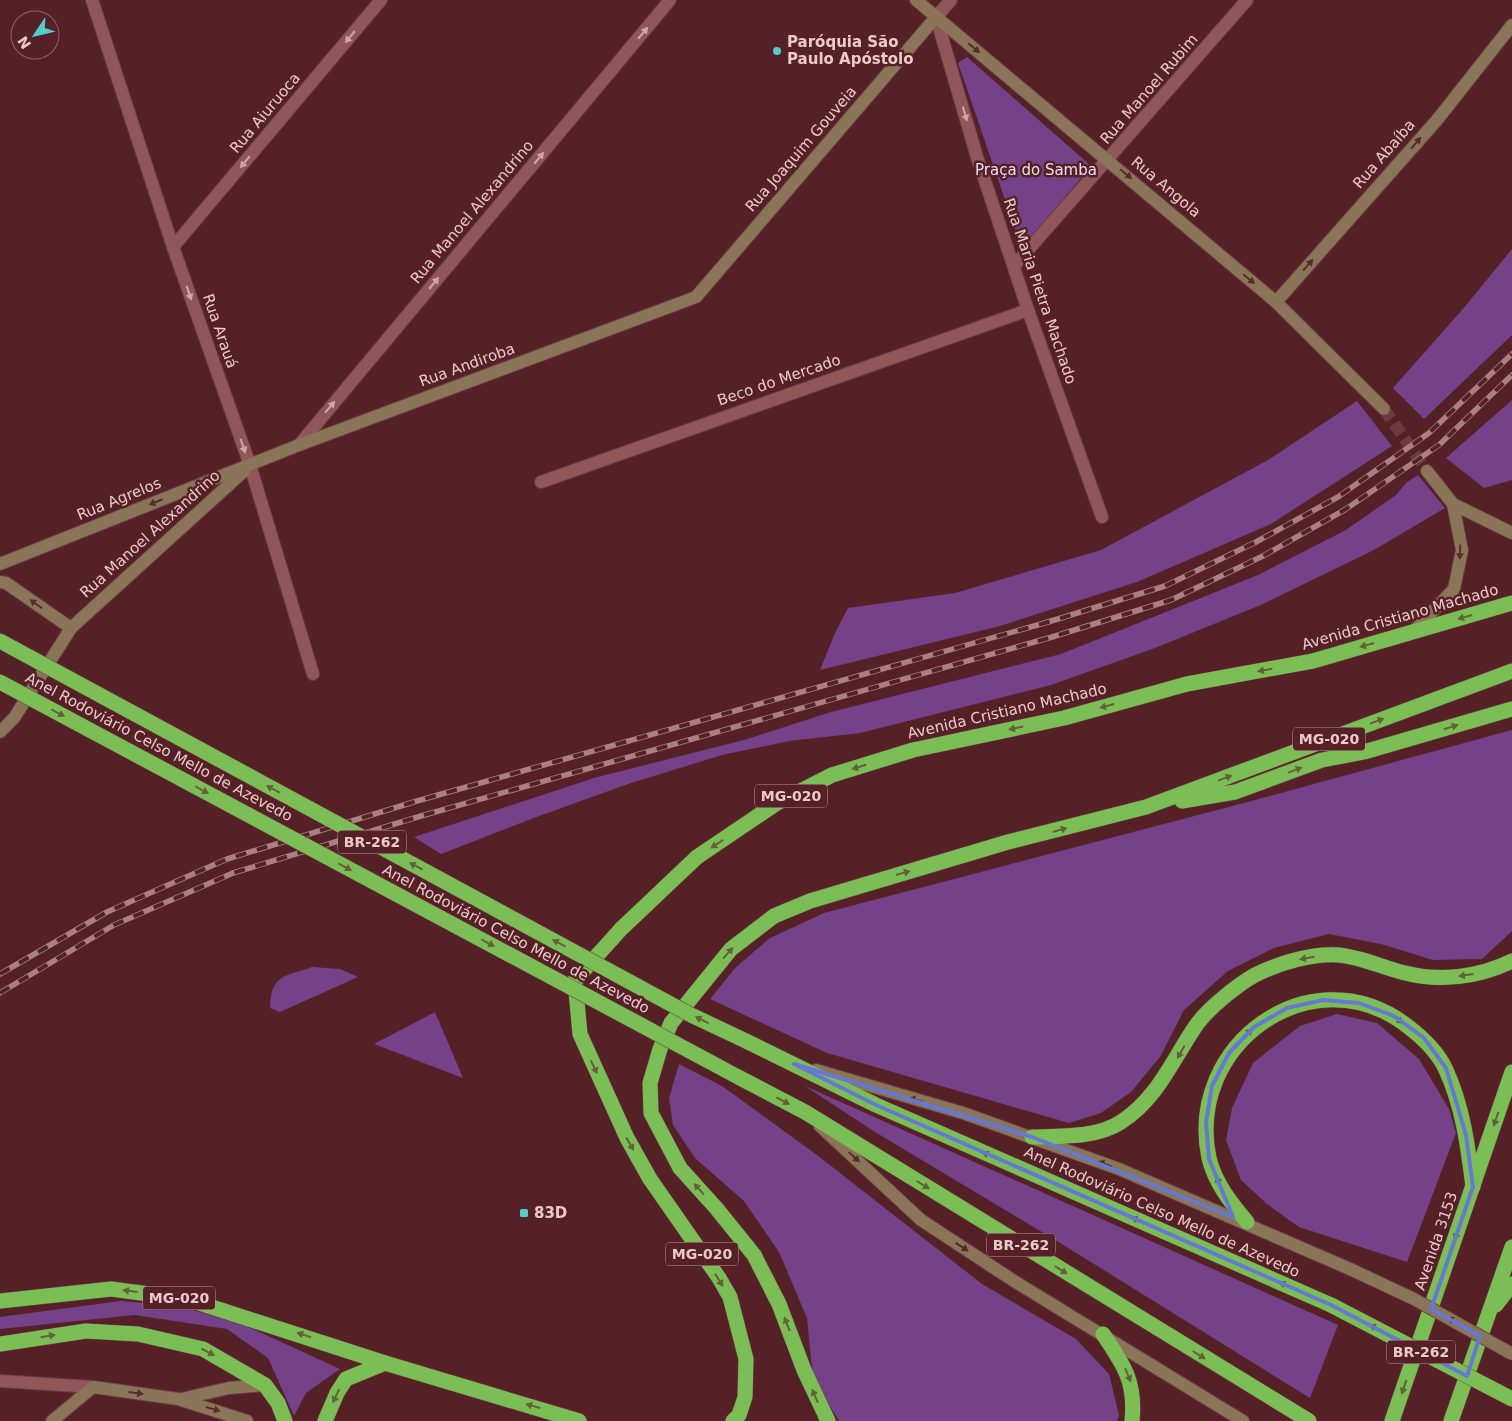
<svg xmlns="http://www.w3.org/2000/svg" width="1512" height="1421" font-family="'DejaVu Sans',sans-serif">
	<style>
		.green { fill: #754189 }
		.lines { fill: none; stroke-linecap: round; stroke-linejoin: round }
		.secondary-tunnel { stroke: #6c3a40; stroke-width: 12; stroke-dasharray: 12 6; stroke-linecap: butt }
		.street-casing { stroke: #6a3d44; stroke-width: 14 }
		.secondary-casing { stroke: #6a3d44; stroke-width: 14 }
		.highway-casing { stroke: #6a3d44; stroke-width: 16 }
		.street { stroke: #90565a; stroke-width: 12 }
		.secondary { stroke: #8a7558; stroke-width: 12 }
		.highway { stroke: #7bbe55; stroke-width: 15 }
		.rail-casing { stroke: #aa8083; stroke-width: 5.5 }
		.rail { stroke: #552127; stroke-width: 4; stroke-dasharray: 11; stroke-linecap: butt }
		.secondary-bridge-casing { stroke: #6a3d44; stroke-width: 14; stroke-linecap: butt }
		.highway-bridge-casing { stroke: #6a3d44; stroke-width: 16; stroke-linecap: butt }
		.secondary-bridge { stroke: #8a7558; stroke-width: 12 }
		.highway-bridge { stroke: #7bbe55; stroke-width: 15 }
		.oneway { fill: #d0a7a9 }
		.oneway2 { fill: #5a292c }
		.oneway3 { fill: #646039 }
		.marked { fill: none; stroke: #6579d3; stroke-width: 4; stroke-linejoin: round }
		.poi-dot { fill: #52cdcd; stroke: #552127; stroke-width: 2 }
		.labels { text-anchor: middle; stroke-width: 5; stroke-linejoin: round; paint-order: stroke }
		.shield { fill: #552127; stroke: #bf979a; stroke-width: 1 }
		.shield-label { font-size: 14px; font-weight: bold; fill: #eccacb }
		.poi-label { font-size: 15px; font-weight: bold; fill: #eccacb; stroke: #552127; text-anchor: start }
		.street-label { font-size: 15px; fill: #eccacb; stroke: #552127 }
		.park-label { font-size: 15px; fill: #ecdef3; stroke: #552127 }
	</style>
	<rect width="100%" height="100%" fill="#552127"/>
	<!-- green -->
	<g class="green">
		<polygon points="967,57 1091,166 1022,249 958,63"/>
		<polygon points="1512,249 1512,335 1424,419 1393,388 1462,310"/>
		<polygon points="1512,400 1512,480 1484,488 1446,458"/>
		<polygon points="1357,401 1392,446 1271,524 1137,582 1000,626 820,670 835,633 848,608 955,593 1101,550 1268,460"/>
		<polygon points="1418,475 1445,508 1374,550 1263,604 1155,648 1051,685 860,733 789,741 722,755 628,784 531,819 441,854 414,837 594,778 744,740 831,712 1061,654 1258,575 1346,530 1396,495 1406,483"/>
		<polygon points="1512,730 1512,931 1482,959 1433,960 1381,944 1329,934 1274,948 1228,971 1184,1010 1160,1057 1131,1092 1101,1113 1069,1123 827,1053 710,999 736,967 770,938 824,913 1244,803"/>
		<path d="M 312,967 L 340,969 L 358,977 L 280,1012 L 270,1008 C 271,974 284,977 312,967 Z"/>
		<polygon points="435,1012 463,1078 374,1044"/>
		<polygon points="1337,1014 1377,1023 1419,1059 1449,1109 1456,1133 1407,1262 1299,1227 1267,1204 1241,1180 1226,1140 1232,1108 1253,1063 1300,1026"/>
		<polygon points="679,1064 722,1086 817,1155 982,1284 1076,1339 1109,1374 1119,1415 1117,1421 839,1421 817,1385 812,1369 807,1318 779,1252 744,1201 695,1158 673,1125 669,1098"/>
		<polygon points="805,1086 1338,1325 1310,1398 1057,1241 875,1132"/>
		<polygon points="121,1301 179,1306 244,1325 340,1369 306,1393 294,1416 268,1358 227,1329 135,1315 0,1329 0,1317"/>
	</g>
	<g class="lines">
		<!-- secondary-tunnel -->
		<polyline class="secondary-tunnel" points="1384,409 1427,471"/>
		<!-- street casing -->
		<g class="street-casing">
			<g id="street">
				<polyline points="92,0 173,247 250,465 313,674"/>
				<polyline points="951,0 936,17 977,157 1028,310 1102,517"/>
				<polyline points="173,247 381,0"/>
				<polyline points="1014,266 1247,0"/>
				<polyline points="299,445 670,0"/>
				<polyline points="541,482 1028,310"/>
				<polyline points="0,1381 93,1387"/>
			</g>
		</g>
		<!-- secondary casing -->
		<g class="secondary-casing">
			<g id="secondary">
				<polyline points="916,0 1276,302 1384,409"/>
				<polyline points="1276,302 1437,120 1512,25"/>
				<polyline points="1453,504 1512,533"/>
				<polyline points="0,564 299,445 696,297 936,17"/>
				<polyline points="0,582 6,583 71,628"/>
				<polyline points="1413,632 1454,589 1462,550 1453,504 1427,471"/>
				<polyline points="0,732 14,718 71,628 244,471"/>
				<polyline points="816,1070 963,1113 1119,1169 1350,1269"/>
				<polyline points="820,1126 921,1220 1014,1281 1243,1421"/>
				<polyline points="181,1399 229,1388 265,1385"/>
				<polyline points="52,1421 93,1387 178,1399 247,1421"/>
			</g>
		</g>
		<!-- highway casing -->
		<g class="highway-casing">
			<g id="highway">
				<polyline points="1182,801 1235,792 1322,760 1364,752 1512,709"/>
				<polyline points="746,1041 876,1105 1331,1305"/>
				<polyline points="740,1078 805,1112 1309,1421"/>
				<path d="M 1032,1137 C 1061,1136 1097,1138 1121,1122 C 1157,1099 1172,1061 1195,1027 C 1206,1010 1237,985 1255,975 C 1279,963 1312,953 1339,955 C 1361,957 1384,968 1405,973 C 1440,982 1480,977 1512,961"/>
				<path d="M 1247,1222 C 1231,1203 1215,1183 1209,1158 C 1185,1044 1312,954 1406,1025 C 1422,1037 1438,1052 1446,1070 C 1463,1107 1468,1147 1473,1187"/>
				<polyline points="0,1301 111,1289 187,1299 385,1363 579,1421"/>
				<polyline points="1496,1305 1512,1284"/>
				<path d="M 1103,1334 C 1124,1365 1136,1382 1132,1421"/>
				<polyline points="0,1344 86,1331 138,1334 203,1349 265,1385 278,1403 285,1421"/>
				<polyline points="325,1421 337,1393 346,1379 385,1363"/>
				<polyline points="733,1421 739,1415 745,1397 746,1359 730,1297 719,1278 650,1179 627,1138 580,1034 575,980 621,929 697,857 777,803 832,775 913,750 1064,718 1187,684 1313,661 1512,603"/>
				<polyline points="828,1421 804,1370 779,1304 754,1255 717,1209 680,1168 651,1113 650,1083 660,1049 671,1023 731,949 774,916 810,901 1008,842 1146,807 1512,671"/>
				<polyline points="1392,1421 1512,1072"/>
				<polyline points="1451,1421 1512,1247"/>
			</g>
		</g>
		<!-- street -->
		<use href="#street" class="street"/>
		<!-- secondary -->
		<use href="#secondary" class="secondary"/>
		<!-- highway -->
		<use href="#highway" class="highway"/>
		<!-- rail casing -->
		<g class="rail-casing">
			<g id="rail">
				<polyline points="0,974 107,912 227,859 417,801 1048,622 1165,586 1256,542 1338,497 1429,433 1512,354"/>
				<polyline points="0,993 114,925 233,873 421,816 1052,637 1171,600 1263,556 1346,509 1439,445 1512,375"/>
			</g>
		</g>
		<!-- rail -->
		<use href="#rail" class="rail"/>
		<!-- secondary-bridge casing -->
		<g class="secondary-bridge-casing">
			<polyline id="secondary-bridge" points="1350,1269 1414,1299 1512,1354"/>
		</g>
		<!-- highway-bridge casing -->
		<g class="highway-bridge-casing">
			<g id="highway-bridge">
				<polyline points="0,641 691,1015 746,1041"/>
				<polyline points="0,682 740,1078"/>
				<polyline points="1331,1305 1512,1399"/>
			</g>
		</g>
		<!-- secondary-bridge -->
		<use href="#secondary-bridge" class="secondary-bridge"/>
		<!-- highway-bridge -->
		<use href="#highway-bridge" class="highway-bridge"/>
	</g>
	<!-- one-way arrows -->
	<defs><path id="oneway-solid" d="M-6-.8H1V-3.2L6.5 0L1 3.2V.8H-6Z" transform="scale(1.25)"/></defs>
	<g class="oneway">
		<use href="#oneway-solid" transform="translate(643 33) rotate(-50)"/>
		<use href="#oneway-solid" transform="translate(350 37) rotate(130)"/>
		<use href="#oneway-solid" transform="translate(965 114) rotate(74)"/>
		<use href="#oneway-solid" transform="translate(539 158) rotate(-50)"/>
		<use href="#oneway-solid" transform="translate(245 162) rotate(130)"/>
		<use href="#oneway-solid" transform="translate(434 283) rotate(-50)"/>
		<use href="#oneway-solid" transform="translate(189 293) rotate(71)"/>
		<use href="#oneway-solid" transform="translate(330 407) rotate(-50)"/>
		<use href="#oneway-solid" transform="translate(243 446) rotate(71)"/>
	</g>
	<g class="oneway2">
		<use href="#oneway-solid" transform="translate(974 48) rotate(40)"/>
		<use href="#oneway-solid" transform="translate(1416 143) rotate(-49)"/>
		<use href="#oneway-solid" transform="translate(1126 174) rotate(40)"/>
		<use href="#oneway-solid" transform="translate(1308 265) rotate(-49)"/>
		<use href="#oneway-solid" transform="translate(1249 279) rotate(40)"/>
		<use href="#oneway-solid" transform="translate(156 502) rotate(158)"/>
		<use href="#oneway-solid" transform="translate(1460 552) rotate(92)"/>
		<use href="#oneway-solid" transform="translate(36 604) rotate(-145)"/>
		<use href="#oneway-solid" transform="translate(916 1100) rotate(-164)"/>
		<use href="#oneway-solid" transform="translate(854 1157) rotate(43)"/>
		<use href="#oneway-solid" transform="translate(1105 1164) rotate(-160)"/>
		<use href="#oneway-solid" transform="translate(962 1247) rotate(33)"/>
		<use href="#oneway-solid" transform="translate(1454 1321) rotate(-151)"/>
		<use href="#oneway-solid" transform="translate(136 1393) rotate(8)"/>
		<use href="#oneway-solid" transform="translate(213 1409) rotate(16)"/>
	</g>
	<g class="oneway3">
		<use href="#oneway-solid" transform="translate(1465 617) rotate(164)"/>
		<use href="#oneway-solid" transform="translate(1367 645) rotate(164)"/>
		<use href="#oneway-solid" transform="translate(1265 670) rotate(170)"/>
		<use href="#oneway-solid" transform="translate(1107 706) rotate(165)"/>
		<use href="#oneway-solid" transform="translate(58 713) rotate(28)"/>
		<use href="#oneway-solid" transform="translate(1377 721) rotate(-20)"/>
		<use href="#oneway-solid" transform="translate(1451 727) rotate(-17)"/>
		<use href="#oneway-solid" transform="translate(1016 728) rotate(168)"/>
		<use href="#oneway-solid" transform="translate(859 767) rotate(163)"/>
		<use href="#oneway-solid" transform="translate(1295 770) rotate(-20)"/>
		<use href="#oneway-solid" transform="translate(1225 778) rotate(-20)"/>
		<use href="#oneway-solid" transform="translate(273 789) rotate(-152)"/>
		<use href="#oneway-solid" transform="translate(202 790) rotate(28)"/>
		<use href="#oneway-solid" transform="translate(1060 830) rotate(-16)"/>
		<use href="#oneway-solid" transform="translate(717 844) rotate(146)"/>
		<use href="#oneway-solid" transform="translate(416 866) rotate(-152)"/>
		<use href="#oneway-solid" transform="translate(345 867) rotate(28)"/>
		<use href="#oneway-solid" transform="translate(903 873) rotate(-16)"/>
		<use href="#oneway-solid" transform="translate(488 943) rotate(28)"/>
		<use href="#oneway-solid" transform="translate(559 943) rotate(-152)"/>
		<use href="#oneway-solid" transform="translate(728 953) rotate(-48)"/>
		<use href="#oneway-solid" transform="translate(1307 958) rotate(170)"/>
		<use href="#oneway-solid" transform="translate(1466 975) rotate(172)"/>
		<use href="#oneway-solid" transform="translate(1397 1019) rotate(33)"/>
		<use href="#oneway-solid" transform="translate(702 1020) rotate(-154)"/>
		<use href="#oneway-solid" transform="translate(1247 1034) rotate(-46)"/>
		<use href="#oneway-solid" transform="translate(1181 1052) rotate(119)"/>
		<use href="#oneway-solid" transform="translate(594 1067) rotate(65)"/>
		<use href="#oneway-solid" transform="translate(783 1101) rotate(28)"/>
		<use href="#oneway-solid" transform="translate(1496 1119) rotate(109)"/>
		<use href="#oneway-solid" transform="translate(630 1144) rotate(61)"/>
		<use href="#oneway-solid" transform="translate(989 1155) rotate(-156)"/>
		<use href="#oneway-solid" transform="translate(1219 1183) rotate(-112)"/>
		<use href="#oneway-solid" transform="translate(923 1185) rotate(32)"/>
		<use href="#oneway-solid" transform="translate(699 1189) rotate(-132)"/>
		<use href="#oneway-solid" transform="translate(1138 1220) rotate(-156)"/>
		<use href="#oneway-solid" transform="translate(1457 1233) rotate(109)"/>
		<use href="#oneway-solid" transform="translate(1061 1270) rotate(32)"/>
		<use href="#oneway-solid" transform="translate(719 1280) rotate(58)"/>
		<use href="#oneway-solid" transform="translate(1286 1285) rotate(-156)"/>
		<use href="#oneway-solid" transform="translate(130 1291) rotate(-173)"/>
		<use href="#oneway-solid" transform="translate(787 1324) rotate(-111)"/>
		<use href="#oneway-solid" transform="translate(1376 1328) rotate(-153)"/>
		<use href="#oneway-solid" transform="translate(304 1335) rotate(-162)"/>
		<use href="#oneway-solid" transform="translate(48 1336) rotate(-9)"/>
		<use href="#oneway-solid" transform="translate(208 1352) rotate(27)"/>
		<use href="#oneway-solid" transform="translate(1199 1355) rotate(32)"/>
		<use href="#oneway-solid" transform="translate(1128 1375) rotate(67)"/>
		<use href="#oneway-solid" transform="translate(1404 1387) rotate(109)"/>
		<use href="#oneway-solid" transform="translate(336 1396) rotate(116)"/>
		<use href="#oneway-solid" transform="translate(815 1396) rotate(-114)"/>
		<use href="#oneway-solid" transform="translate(533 1406) rotate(-164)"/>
	</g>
	<!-- marked area -->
	<path class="marked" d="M 1323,1000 L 1359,1003 L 1394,1016 L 1424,1038 L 1446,1068 L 1466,1135 L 1473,1187 L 1431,1309 L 1480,1336 L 1467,1376 L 1331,1305 L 876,1105 L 794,1064 L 1032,1137 L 1233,1217 L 1209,1159 L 1206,1122 L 1212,1086 L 1229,1053 L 1254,1027 L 1287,1008 Z"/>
	<!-- markers -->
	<g class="poi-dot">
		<circle cx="777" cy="51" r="5"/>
		<rect x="519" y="1208" width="10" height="10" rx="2.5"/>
	</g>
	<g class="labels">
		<!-- shield labels -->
		<g class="shield">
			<rect x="1293" y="727.5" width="72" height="23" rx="4"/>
			<rect x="755" y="784.5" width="72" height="23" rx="4"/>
			<rect x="338" y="830.5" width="68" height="23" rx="4"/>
			<rect x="987" y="1233.5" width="68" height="23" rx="4"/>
			<rect x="666" y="1242.5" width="72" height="23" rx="4"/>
			<rect x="143" y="1286.5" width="72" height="23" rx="4"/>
			<rect x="1387" y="1340.5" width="68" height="23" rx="4"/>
		</g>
		<g class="shield-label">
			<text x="1329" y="744">MG-020</text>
			<text x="791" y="801">MG-020</text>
			<text x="372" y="847">BR-262</text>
			<text x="1021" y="1250">BR-262</text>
			<text x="702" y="1259">MG-020</text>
			<text x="179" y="1303">MG-020</text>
			<text x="1421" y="1357">BR-262</text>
		</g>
		<!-- poi labels -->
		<g class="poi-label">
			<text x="787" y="47">Paróquia São<tspan x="787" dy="17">Paulo Apóstolo</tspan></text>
			<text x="534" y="1218">83D</text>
		</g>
		<!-- street labels -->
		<g class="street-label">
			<text transform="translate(1149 89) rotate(-49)" y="5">Rua Manoel Rubim</text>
			<text transform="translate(265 113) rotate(-50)" y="5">Rua Aiuruoca</text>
			<text transform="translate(801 149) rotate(-49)" y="5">Rua Joaquim Gouveia</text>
			<text transform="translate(1384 154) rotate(-49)" y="5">Rua Abaíba</text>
			<text transform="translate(1166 187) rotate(40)" y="5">Rua Angola</text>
			<text transform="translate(472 212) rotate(-50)" y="5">Rua Manoel Alexandrino</text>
			<text transform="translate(1040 291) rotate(71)" y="5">Rua Maria Pietra Machado</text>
			<text transform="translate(220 331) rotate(71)" y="5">Rua Arauá</text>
			<text transform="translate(467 365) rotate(-20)" y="5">Rua Andiroba</text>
			<text transform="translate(779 380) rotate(-19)" y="5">Beco do Mercado</text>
			<text transform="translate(119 499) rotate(-22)" y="5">Rua Agrelos</text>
			<text transform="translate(150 534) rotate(-42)" y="5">Rua Manoel Alexandrino</text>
			<text transform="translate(1400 617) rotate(-16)" y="5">Avenida Cristiano Machado</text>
			<text transform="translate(1007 711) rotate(-13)" y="5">Avenida Cristiano Machado</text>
			<text transform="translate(159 747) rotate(28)" y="5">Anel Rodoviário Celso Mello de Azevedo</text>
			<text transform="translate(516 939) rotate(28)" y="5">Anel Rodoviário Celso Mello de Azevedo</text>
			<text transform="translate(1162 1212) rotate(24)" y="5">Anel Rodoviário Celso Mello de Azevedo</text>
			<text transform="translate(1436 1241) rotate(-71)" y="5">Avenida 3153</text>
		</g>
		<!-- park labels -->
		<g class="park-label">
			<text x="1036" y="175">Praça do Samba</text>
		</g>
	</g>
	<!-- north arrow -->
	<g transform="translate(35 35) rotate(235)"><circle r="24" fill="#552127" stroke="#916569"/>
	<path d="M0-4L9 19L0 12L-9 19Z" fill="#52cdcd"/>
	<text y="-8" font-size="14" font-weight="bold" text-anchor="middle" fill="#eccacb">N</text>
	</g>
</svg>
